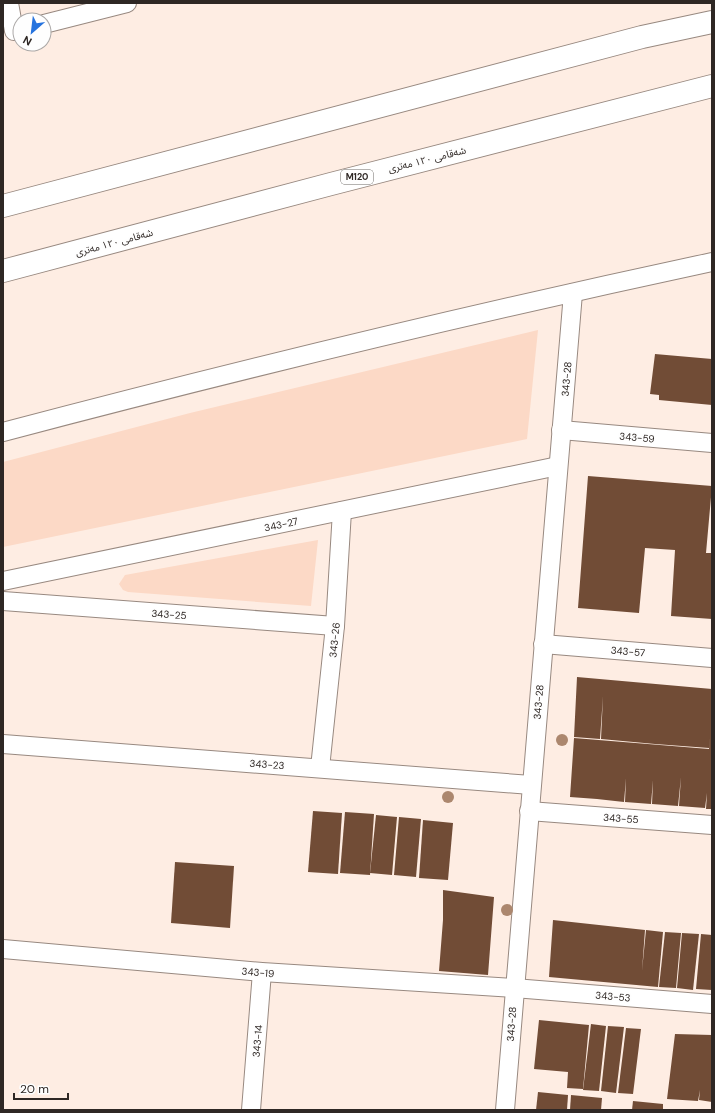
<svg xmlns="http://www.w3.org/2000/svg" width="715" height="1113" font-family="'DM Sans','Noto Sans Arabic',sans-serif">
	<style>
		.green { fill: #fcd9c6 }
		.building { fill: #714c36 }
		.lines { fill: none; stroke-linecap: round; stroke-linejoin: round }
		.minor-casing { stroke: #988980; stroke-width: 20 }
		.highway-casing { stroke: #988980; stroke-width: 24 }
		.minor { stroke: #fff; stroke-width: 18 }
		.highway { stroke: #fff; stroke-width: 22 }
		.tree { fill: #ac876e }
		.labels { text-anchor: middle; stroke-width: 4; stroke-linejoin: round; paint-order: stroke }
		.shield { fill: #fefefe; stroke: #6c6865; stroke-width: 1 }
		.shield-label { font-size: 9px; font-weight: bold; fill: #2e2724 }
		.street-label { font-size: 10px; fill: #2e2724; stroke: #fefefe }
	</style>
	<rect width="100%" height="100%" fill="#feede3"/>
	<!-- green -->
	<g class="green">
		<polygon points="538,330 527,439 3,547 3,462 190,413"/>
		<polygon points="318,540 311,606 128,592 123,590 119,584 125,575"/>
	</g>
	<!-- building -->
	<g class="building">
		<polygon points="655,354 712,359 712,405 659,400 659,395 650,394"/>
		<polygon points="588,476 712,486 706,553 712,553 712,619 671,616 675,550 645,548 639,613 578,608"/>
		<polygon points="577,677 712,689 712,809 706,809 707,793 705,808 679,806 681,777 678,806 652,804 653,780 651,804 625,802 626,778 624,802 597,799 598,778 597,799 570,797 574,738 709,749 710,736 709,748 682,746 683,730 682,746 655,744 656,728 655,744 601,739 603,696 600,739 574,737"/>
		<polygon points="313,811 342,813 338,874 308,872"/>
		<polygon points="345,812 374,814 370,875 340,873"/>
		<polygon points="376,815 397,817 392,875 370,873"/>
		<polygon points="399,817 421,819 416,877 394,875"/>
		<polygon points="423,820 453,823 448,880 419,878"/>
		<polygon points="175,862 234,866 230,928 171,923"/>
		<polygon points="443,890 494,897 488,975 439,971 443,920"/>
		<polygon points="553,920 645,930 642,971 646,930 663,932 658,987 549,977"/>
		<polygon points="665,932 681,933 676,988 659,987"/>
		<polygon points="682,933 699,934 693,990 677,988"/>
		<polygon points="701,934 712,935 712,990 696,989"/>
		<polygon points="539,1020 589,1025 583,1089 567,1088 568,1072 534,1069"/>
		<polygon points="591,1024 606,1026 599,1091 583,1090"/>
		<polygon points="608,1026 624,1027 616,1093 601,1091"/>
		<polygon points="626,1028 641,1029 633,1094 618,1093"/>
		<polygon points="675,1034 712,1035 712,1102 699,1100 700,1090 698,1101 667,1099"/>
		<polygon points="538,1092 568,1095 567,1110 536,1110"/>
		<polygon points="571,1095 602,1098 601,1110 570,1110"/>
		<polygon points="633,1101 663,1104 663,1110 632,1110"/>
	</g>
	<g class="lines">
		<!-- minor casing -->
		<g class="minor-casing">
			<g id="minor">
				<polyline points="9,3 14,31"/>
				<polyline points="44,24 127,3"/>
				<polyline points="561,430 712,443"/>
				<path d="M 3,432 C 238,370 474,313 712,262"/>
				<polyline points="3,581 558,466"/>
				<polyline points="3,601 335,626"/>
				<polyline points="543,644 712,658"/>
				<polyline points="3,744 531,785"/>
				<polyline points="320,768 335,626 342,511"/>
				<polyline points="529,811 712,825"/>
				<polyline points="3,949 262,972 514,988 712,1004"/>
				<polyline points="251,1110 262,972"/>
				<polyline points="505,1110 573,293"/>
			</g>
		</g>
		<!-- highway casing -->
		<g class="highway-casing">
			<g id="highway">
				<polyline points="3,206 642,37 712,22"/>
				<polyline points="3,271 331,184 712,86"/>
			</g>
		</g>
		<!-- minor -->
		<use href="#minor" class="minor"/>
		<!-- highway -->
		<use href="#highway" class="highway"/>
	</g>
	<!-- trees -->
	<g class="tree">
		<circle cx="562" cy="740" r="6"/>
		<circle cx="448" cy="797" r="6"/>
		<circle cx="507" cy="910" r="6"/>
	</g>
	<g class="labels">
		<!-- shield labels -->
		<rect class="shield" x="341" y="170" width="32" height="14" rx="3"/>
		<g class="shield-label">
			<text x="357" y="180">M120</text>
		</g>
		<!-- street labels -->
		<g class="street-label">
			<text transform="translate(427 159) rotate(-14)" y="4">شەقامی ١٢٠ مەتری</text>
			<text transform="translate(114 242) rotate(-15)" y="4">شەقامی ١٢٠ مەتری</text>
			<text transform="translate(566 379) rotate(-85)" y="4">343-28</text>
			<text transform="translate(637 437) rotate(5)" y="4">343-59</text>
			<text transform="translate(281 524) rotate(-12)" y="4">343-27</text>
			<text transform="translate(169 614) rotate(4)" y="4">343-25</text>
			<text transform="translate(334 640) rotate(-84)" y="4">343-26</text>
			<text transform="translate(628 651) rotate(5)" y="4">343-57</text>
			<text transform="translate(538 702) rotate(-85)" y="4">343-28</text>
			<text transform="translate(267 764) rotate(4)" y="4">343-23</text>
			<text transform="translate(621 818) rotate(4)" y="4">343-55</text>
			<text transform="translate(258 972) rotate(5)" y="4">343-19</text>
			<text transform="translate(613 996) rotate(5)" y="4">343-53</text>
			<text transform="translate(511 1024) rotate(-86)" y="4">343-28</text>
			<text transform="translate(257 1041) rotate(-85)" y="4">343-14</text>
		</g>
	</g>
	<!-- border -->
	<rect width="715" height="1113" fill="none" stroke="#2e2724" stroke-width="8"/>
	<!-- north arrow -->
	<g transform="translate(32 32) rotate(208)"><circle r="19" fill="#fefefe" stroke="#aba8a7"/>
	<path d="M0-3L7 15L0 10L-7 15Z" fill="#2673de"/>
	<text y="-6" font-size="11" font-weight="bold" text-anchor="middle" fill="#2e2724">N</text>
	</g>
	<!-- scale -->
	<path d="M14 1093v6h54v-6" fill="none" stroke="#2e2724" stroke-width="2"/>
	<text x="20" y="1093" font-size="12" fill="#2e2724" stroke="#fefefe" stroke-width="3" paint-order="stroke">20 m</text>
</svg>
